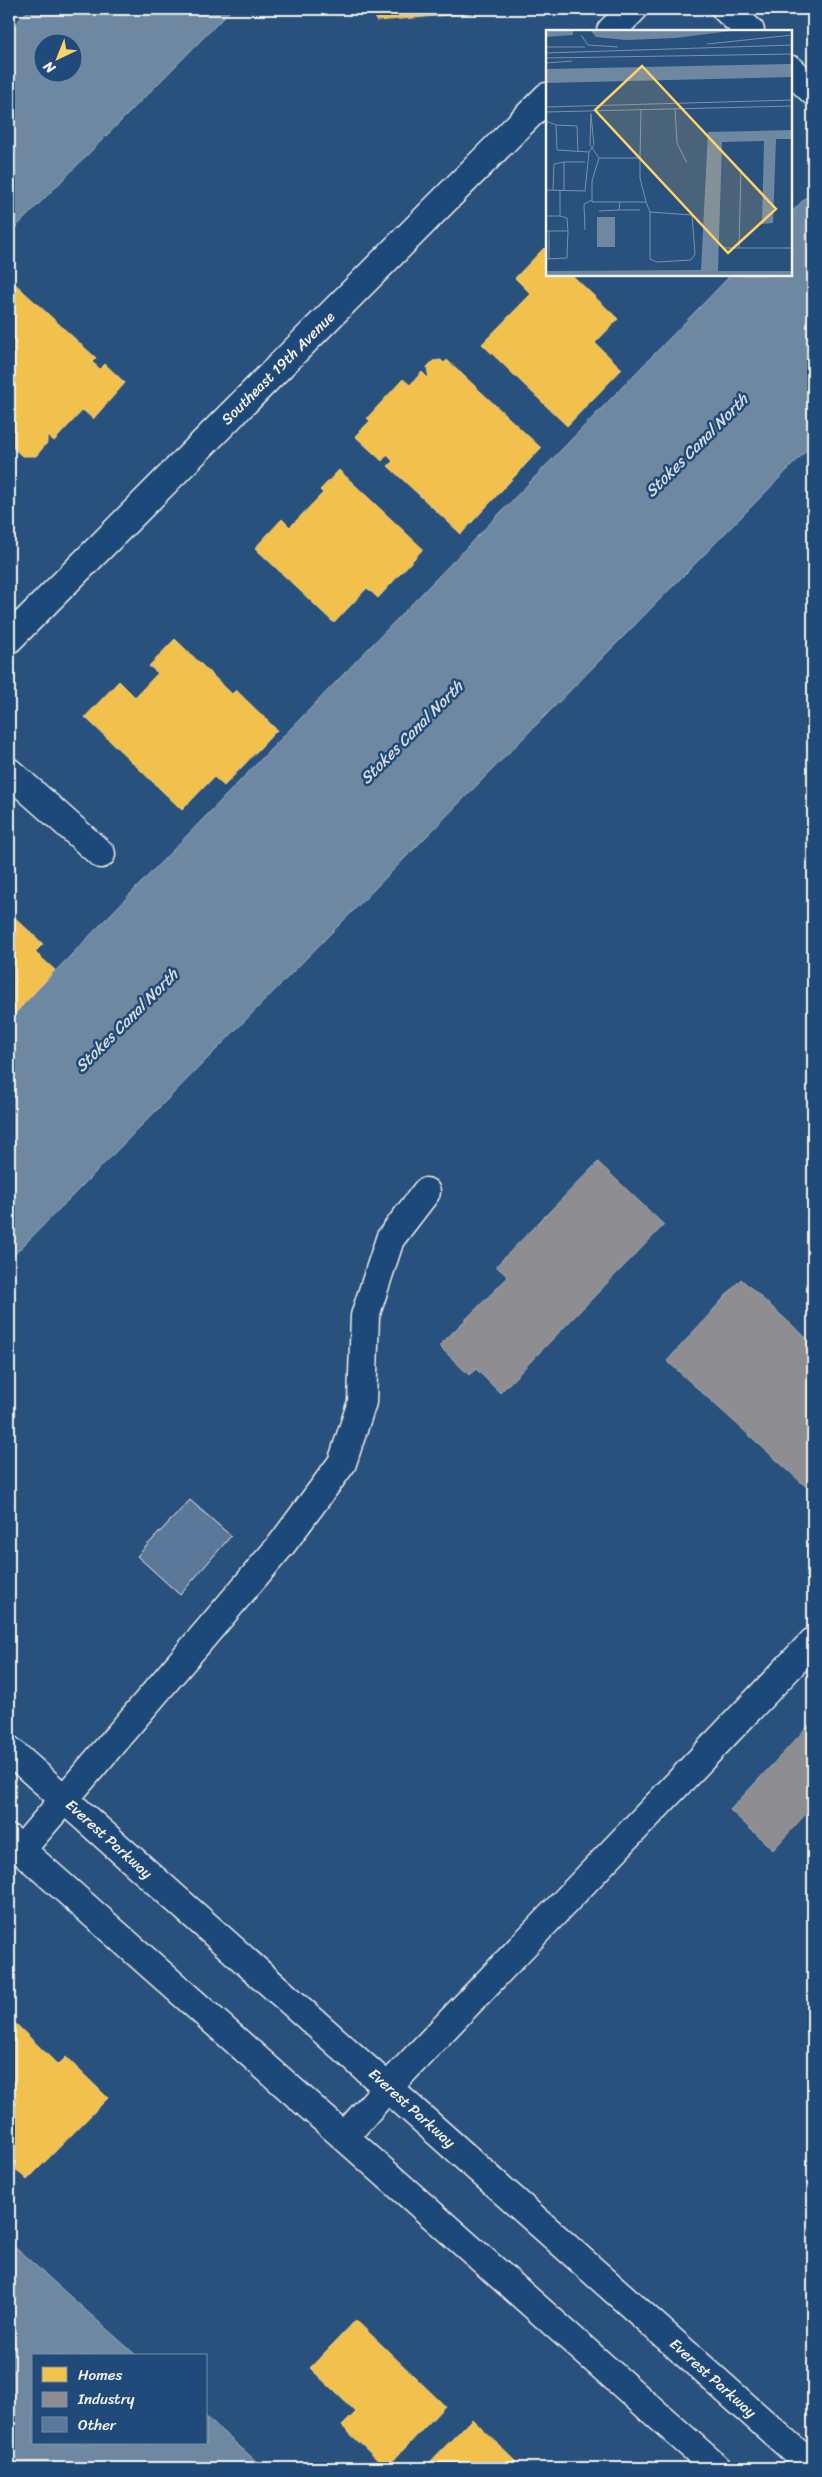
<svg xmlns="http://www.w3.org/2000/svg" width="822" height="2477" font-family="Sriracha,sans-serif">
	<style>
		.water { fill: #6e88a2; stroke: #a4b2be; fill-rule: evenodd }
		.homes { fill: #f2c14e; stroke: #f3cf7c }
		.industry { fill: #8d8d92; stroke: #acabac }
		.building { fill: #5b7899; stroke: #f4f1e8 }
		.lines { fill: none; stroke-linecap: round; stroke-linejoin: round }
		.minor-casing { stroke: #f4f1e8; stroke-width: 31 }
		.minor { stroke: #1f4a7a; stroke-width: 28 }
		.labels { text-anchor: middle; stroke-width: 5; stroke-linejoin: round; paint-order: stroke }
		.street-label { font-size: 15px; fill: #f4f1e8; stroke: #1f4a7a }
		.water-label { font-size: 16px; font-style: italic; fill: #d9dcda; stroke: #1f4a7a }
		.inset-road { fill: none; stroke: #7a91a8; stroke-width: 1 }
		.view { fill: #ffd166; fill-opacity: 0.15; stroke: #ffd166; stroke-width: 2.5 }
		.inset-edge { fill: none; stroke: #f4f1e8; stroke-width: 2.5 }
	</style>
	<rect width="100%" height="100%" fill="#28517e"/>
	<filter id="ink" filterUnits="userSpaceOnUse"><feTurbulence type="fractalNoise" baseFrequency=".02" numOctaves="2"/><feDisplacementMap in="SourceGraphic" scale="10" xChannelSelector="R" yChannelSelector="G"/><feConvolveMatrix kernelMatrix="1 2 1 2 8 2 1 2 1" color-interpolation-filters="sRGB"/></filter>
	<g filter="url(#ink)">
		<!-- water -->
		<g class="water">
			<path d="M 30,9 L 232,9 L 9,234 L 9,30 ZM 42,42 L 72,42 L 72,72 L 42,72 Z"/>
			<polygon points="813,190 813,444 9,1260 9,1019 731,275 791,275 791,213"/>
			<polygon points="9,2242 137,2356 34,2356 34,2443 206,2443 206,2417 264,2468 10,2468"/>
		</g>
		<!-- homes -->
		<g class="homes">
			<polygon points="375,9 488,9 485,12 376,21"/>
			<polygon points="544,248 547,251 547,275 572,275 618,319 595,343 622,369 567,426 482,344 531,294 515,278"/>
			<polygon points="12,281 96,358 92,362 100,369 105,364 125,383 93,419 83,410 54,441 47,435 47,443 36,456 22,456 9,444 9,285"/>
			<polygon points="441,360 444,363 447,360 541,448 461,534 388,466 393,461 387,455 382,461 355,436 370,421 367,418 403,379 410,385 422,372 429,379 427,367 433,361"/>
			<polygon points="339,470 423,549 378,598 367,588 334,623 255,548 282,519 290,527 323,493 320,490"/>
			<polygon points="175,639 232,694 236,690 277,730 224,786 214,777 182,810 85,717 119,681 135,697 158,673 149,666"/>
			<polygon points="9,912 43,944 35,952 55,970 9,1020"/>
			<polygon points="15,2023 58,2065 66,2057 108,2098 27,2180 9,2163 9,2125 14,2119 9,2114 9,2030"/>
			<polygon points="356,2320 445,2406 386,2468 342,2426 356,2412 310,2368"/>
			<polygon points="472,2419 522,2468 424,2468"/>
		</g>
		<!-- industry -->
		<g class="industry">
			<polygon points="598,1162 664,1225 500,1393 476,1369 469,1375 439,1346 508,1277 496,1266"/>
			<polygon points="741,1279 813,1344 813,1493 667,1361"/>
			<polygon points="813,1721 813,1806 773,1850 730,1810"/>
		</g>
		<!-- building -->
		<polygon class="building" points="190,1500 231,1536 180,1595 137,1556"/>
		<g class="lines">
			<!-- minor casing -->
			<g class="minor-casing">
				<g id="minor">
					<polyline points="726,9 750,31"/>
					<polyline points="611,31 633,9"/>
					<polyline points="791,70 813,91"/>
					<polyline points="9,639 547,97"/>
					<polyline points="9,772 101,854"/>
					<polyline points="9,1750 813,2467"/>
					<polyline points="9,1839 717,2468"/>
					<polyline points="21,1850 282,1544 342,1463 362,1402 365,1316 390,1239 426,1192"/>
					<polyline points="345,2136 388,2087 813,1642"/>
				</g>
			</g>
			<!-- minor -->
			<use href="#minor" class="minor"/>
		</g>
	</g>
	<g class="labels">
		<!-- street labels -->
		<g class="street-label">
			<text transform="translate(278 368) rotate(-45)" y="5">Southeast 19th Avenue</text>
			<text transform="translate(109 1839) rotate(42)" y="5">Everest Parkway</text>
			<text transform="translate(412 2108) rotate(42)" y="5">Everest Parkway</text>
			<text transform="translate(713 2378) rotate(42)" y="5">Everest Parkway</text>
		</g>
		<!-- water labels -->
		<g class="water-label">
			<text transform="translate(696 445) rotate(-45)" y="6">Stokes Canal North</text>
			<text transform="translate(411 732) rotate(-45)" y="6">Stokes Canal North</text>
			<text transform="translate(126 1020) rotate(-45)" y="6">Stokes Canal North</text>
		</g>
	</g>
	<!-- overview -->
	<g transform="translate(546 30)">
		<rect width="246" height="246" fill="#28517e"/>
		<path d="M 0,1 L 27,1 L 27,5 L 0,7 ZM 45,1 L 185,1 L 129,8 L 80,10 L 50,7 ZM 246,34 L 246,47 L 0,53 L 0,39 ZM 246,100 L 246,109 L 230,109 L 227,193 L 216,194 L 218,111 L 176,112 L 172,241 L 246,241 L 246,246 L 0,246 L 0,241 L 155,240 L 162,102 ZM 51,187 L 69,187 L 69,217 L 51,217 Z" fill="#6e88a2"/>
		<path class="inset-road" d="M 35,5 L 42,15 L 72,17M 161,14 L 247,5M 0,17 L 39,17M 0,23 L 247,15M 0,28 L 247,24M 0,33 L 26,31M 0,77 L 247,70M 129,78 L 131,113 L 141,133M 0,82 L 247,76M 45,83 L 44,115 L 53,128M 0,91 L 10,95 L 11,120 L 43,122 L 48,115 L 45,85M 10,95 L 31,96 L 32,122M 94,128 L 94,148 L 100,172 L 46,172 L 46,151 L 53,128 L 94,128 L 95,79M 0,160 L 39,161 L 43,122M 7,160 L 8,134 L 18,132M 18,160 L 18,132 L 39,132M 74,172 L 73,180 L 94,180M 100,172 L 104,182 L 146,185 L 149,224 L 145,230 L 111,232 L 104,229 L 104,182M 53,181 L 73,180M 0,186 L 14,186 L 14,160M 14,186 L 21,188 L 22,201M 39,200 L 38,174 L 46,170M 0,201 L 22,201 L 21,228 L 0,229M 177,218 L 247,218M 193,218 L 195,139M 3,229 L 3,201"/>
		<path class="view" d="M 96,36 L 230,179 L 182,223 L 49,80 Z"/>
		<rect width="246" height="246" class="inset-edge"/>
	</g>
	<!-- margin -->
	<rect width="822" height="2477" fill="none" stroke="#1f4a7a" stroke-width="30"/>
	<rect x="15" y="15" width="792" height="2447" fill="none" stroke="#f4f1e8" stroke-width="2" filter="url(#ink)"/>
	<!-- legend -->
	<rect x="32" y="2354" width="175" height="90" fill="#1f4a7a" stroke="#748da6"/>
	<rect x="42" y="2367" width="25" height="15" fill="#f2c14e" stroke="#748da6"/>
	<text x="78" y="2380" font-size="15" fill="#f4f1e8">Homes</text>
	<rect x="42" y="2392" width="25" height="15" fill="#8d8d92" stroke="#748da6"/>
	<text x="78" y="2404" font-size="15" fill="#f4f1e8">Industry</text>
	<rect x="42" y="2417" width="25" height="15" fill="#5b7899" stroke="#748da6"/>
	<text x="78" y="2430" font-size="15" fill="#f4f1e8">Other</text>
	<!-- north arrow -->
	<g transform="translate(58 58) rotate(223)"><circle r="24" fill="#1f4a7a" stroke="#748da6"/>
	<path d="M0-4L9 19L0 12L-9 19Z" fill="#ffd166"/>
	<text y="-8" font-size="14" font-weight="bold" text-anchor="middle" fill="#f4f1e8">N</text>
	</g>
</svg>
